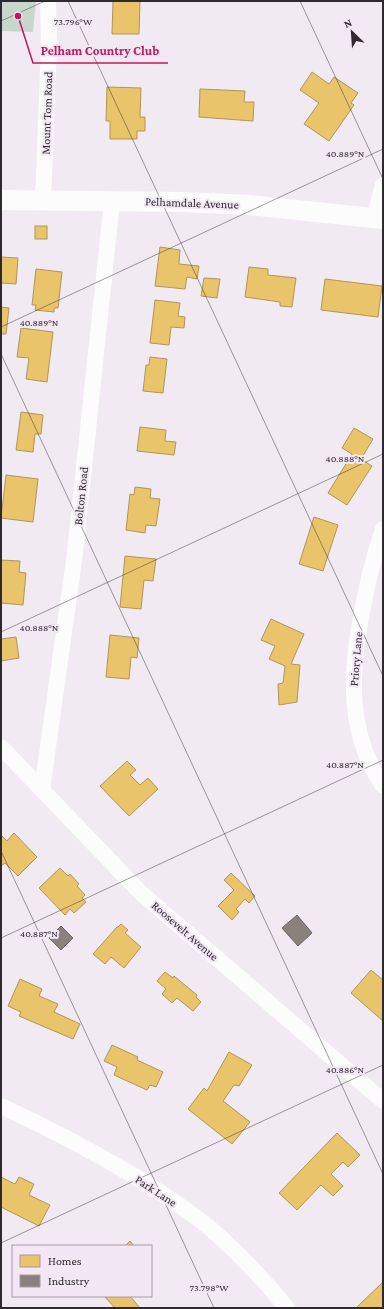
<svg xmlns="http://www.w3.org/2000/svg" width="384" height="1309" font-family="'Crimson Pro',serif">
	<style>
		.green { fill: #c8d7cd }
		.homes { fill: #e9c46a; stroke: #b19658 }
		.industry { fill: #8a817c; stroke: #6e6765 }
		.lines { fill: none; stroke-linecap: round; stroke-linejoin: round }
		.minor { stroke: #fdfcfd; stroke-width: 16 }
		.tertiary { stroke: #fdfcfd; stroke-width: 20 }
		.ticks { fill: none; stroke: #2e2a2f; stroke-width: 1; stroke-opacity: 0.45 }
		.labels { text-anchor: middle; stroke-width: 4; stroke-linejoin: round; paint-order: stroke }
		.street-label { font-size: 12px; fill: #2e2a2f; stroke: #f3e7f5 }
		.ticks-label { font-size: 10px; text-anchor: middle; fill: #2e2a2f; stroke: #f3e7f5; stroke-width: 4; stroke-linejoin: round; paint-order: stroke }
		.leader { fill: none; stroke: #c2185b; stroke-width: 1.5 }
		.callout-dot { fill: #c2185b; stroke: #f3e7f5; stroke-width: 1.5 }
		.callout-label { font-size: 13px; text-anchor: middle; font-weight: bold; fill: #c2185b; stroke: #f3e7f5; stroke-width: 4; stroke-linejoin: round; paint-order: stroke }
	</style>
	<rect width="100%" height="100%" fill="#f1eaf2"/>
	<!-- green -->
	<polygon class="green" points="1,1 36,1 33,32 1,31"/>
	<!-- homes -->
	<g class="homes">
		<polygon points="113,1 140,1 139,34 112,34"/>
		<polygon points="312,72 329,84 334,77 358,93 351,103 354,105 329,141 304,124 319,103 300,90"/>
		<polygon points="107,87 141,88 140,117 145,117 145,131 137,131 137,139 110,139 110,121 106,121"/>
		<polygon points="200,89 245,91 244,102 254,102 253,121 199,117"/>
		<rect x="35" y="226" width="12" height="13"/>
		<polygon points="160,247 180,250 179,264 199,266 197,279 187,277 185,289 155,286"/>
		<polygon points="1,257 18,258 16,284 1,283"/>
		<polygon points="249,267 268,269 268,275 296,278 292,307 280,306 280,302 245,297"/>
		<polygon points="36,269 62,272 58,308 54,308 54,312 35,310 36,305 32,305"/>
		<polygon points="204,278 220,279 217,298 201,296"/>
		<polygon points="325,279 382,286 378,317 321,310"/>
		<polygon points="155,300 180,303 178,316 185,317 184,328 171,327 169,345 150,343"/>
		<polygon points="1,307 9,308 6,334 1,334"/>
		<polygon points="21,328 53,332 47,382 26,379 29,358 17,357"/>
		<polygon points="150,357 167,359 163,393 143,391 146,365 149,365"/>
		<polygon points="21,412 43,415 41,434 35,434 33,452 16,450"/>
		<polygon points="140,427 166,430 165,441 176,442 174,455 137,451"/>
		<polygon points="354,428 373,439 361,459 372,466 347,505 328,493 352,454 342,448"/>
		<polygon points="6,475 38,479 33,522 1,518"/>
		<polygon points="135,487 151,489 150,498 160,499 156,526 146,525 145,533 126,530 130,494 134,495"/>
		<polygon points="314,517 338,525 323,571 299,564"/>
		<polygon points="125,556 156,559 153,581 144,580 141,609 120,607"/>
		<polygon points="1,560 20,561 19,572 26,573 23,605 1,603"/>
		<polygon points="271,619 304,634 291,664 300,665 297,702 279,705 278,684 283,683 285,666 269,659 275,646 261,640"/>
		<polygon points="110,635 139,638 137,658 131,657 129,679 106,677"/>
		<polygon points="16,637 19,658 1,661 1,639"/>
		<polygon points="127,761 136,770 130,775 140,785 148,778 158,789 129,816 100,786"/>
		<polygon points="14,833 37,857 18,876 5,863 1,866 1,835 7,841"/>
		<polygon points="60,868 68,876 70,874 79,884 77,886 85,895 82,898 86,902 74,913 70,909 65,915 39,888"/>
		<polygon points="231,873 255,896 249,903 245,899 236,909 239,912 232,920 218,906 234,890 224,880"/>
		<polygon points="121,924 128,930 125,933 141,947 124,968 111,957 105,964 93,954 117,927 118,927"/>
		<polygon points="371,970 383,980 383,1021 351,993"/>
		<polygon points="165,972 173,978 174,976 197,995 196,997 201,1002 193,1011 177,998 172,1003 162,994 166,989 157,981"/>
		<polygon points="20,979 42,989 39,996 58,1004 54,1012 80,1024 73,1039 19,1016 21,1012 8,1006"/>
		<polygon points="112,1045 138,1057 137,1060 163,1072 156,1087 150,1085 147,1090 114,1075 117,1067 104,1061"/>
		<polygon points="229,1052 252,1065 239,1086 234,1085 223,1101 250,1122 232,1144 188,1109 204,1088 207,1091"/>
		<polygon points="337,1133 360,1155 348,1167 343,1162 331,1174 343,1186 333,1196 321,1185 297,1210 279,1193"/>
		<polygon points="1,1177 15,1184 19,1177 34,1184 29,1195 50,1205 39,1226 1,1207"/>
		<polygon points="130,1241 134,1246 125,1246"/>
		<polygon points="383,1282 383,1308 358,1308 357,1307"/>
		<polygon points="104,1296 130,1296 140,1308 115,1308"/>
	</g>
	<!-- industry -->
	<g class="industry">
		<polygon points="297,915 312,933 298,946 282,928"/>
		<polygon points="61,926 73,938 61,950 49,938"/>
	</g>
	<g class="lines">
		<!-- minor -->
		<g class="minor">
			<polyline points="43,200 49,45 48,1"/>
			<polyline points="374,218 383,185"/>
			<path d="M 383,529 C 374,556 367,584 362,612 C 350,672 347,734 383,786"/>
			<polyline points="1,747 141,893 383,1101"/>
			<polyline points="42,790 75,553 112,201"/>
			<path d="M 1,1106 C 47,1127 92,1151 136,1177 C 164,1195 193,1213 218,1235 C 243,1258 266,1282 287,1308"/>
		</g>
		<!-- tertiary -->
		<polyline class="tertiary" points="1,200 183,202 249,205 383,219"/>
	</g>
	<!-- ticks -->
	<path class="ticks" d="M 68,1 L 383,676M 300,1 L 383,179M 1,21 L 45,1M 1,327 L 383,149M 1,354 L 383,1174M 1,632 L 383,454M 1,851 L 214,1308M 1,938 L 383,760M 1,1243 L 383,1065"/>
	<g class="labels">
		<!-- street labels -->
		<g class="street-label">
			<text transform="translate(47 113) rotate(-88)" y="4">Mount Tom Road</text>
			<text transform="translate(192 203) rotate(2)" y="4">Pelhamdale Avenue</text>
			<text transform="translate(81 496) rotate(-84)" y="4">Bolton Road</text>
			<text transform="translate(356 659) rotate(-85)" y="4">Priory Lane</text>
			<text transform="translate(185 931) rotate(41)" y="4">Roosevelt Avenue</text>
			<text transform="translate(156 1191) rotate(33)" y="4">Park Lane</text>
		</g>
	</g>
	<g class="ticks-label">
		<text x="73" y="25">73.796°W</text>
		<text x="345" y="157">40.889°N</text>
		<text x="39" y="326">40.889°N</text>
		<text x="345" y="462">40.888°N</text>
		<text x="39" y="631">40.888°N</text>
		<text x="345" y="768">40.887°N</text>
		<text x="39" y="937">40.887°N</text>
		<text x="345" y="1073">40.886°N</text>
		<text x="209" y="1291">73.798°W</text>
	</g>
	<!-- callouts -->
	<path class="leader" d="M18 16L33 63H168"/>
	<circle class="callout-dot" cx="18" cy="16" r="4"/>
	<g class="callout-label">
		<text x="100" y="55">Pelham Country Club</text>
	</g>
	<!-- border -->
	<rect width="384" height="1309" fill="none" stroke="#2e2a2f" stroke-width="4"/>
	<!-- legend -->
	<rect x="12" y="1245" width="140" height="52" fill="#f3e7f5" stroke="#a49ba6"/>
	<rect x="20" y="1255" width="20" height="12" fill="#e9c46a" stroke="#a49ba6"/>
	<text x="48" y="1265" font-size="12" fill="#2e2a2f">Homes</text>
	<rect x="20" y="1275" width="20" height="12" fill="#8a817c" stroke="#a49ba6"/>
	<text x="48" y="1285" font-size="12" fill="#2e2a2f">Industry</text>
	<!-- north arrow -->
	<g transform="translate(352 32) rotate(335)" stroke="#f3e7f5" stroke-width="3" paint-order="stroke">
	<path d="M0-3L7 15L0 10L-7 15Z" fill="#2e2a2f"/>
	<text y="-6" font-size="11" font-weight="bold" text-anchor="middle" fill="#2e2a2f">N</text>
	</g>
</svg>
